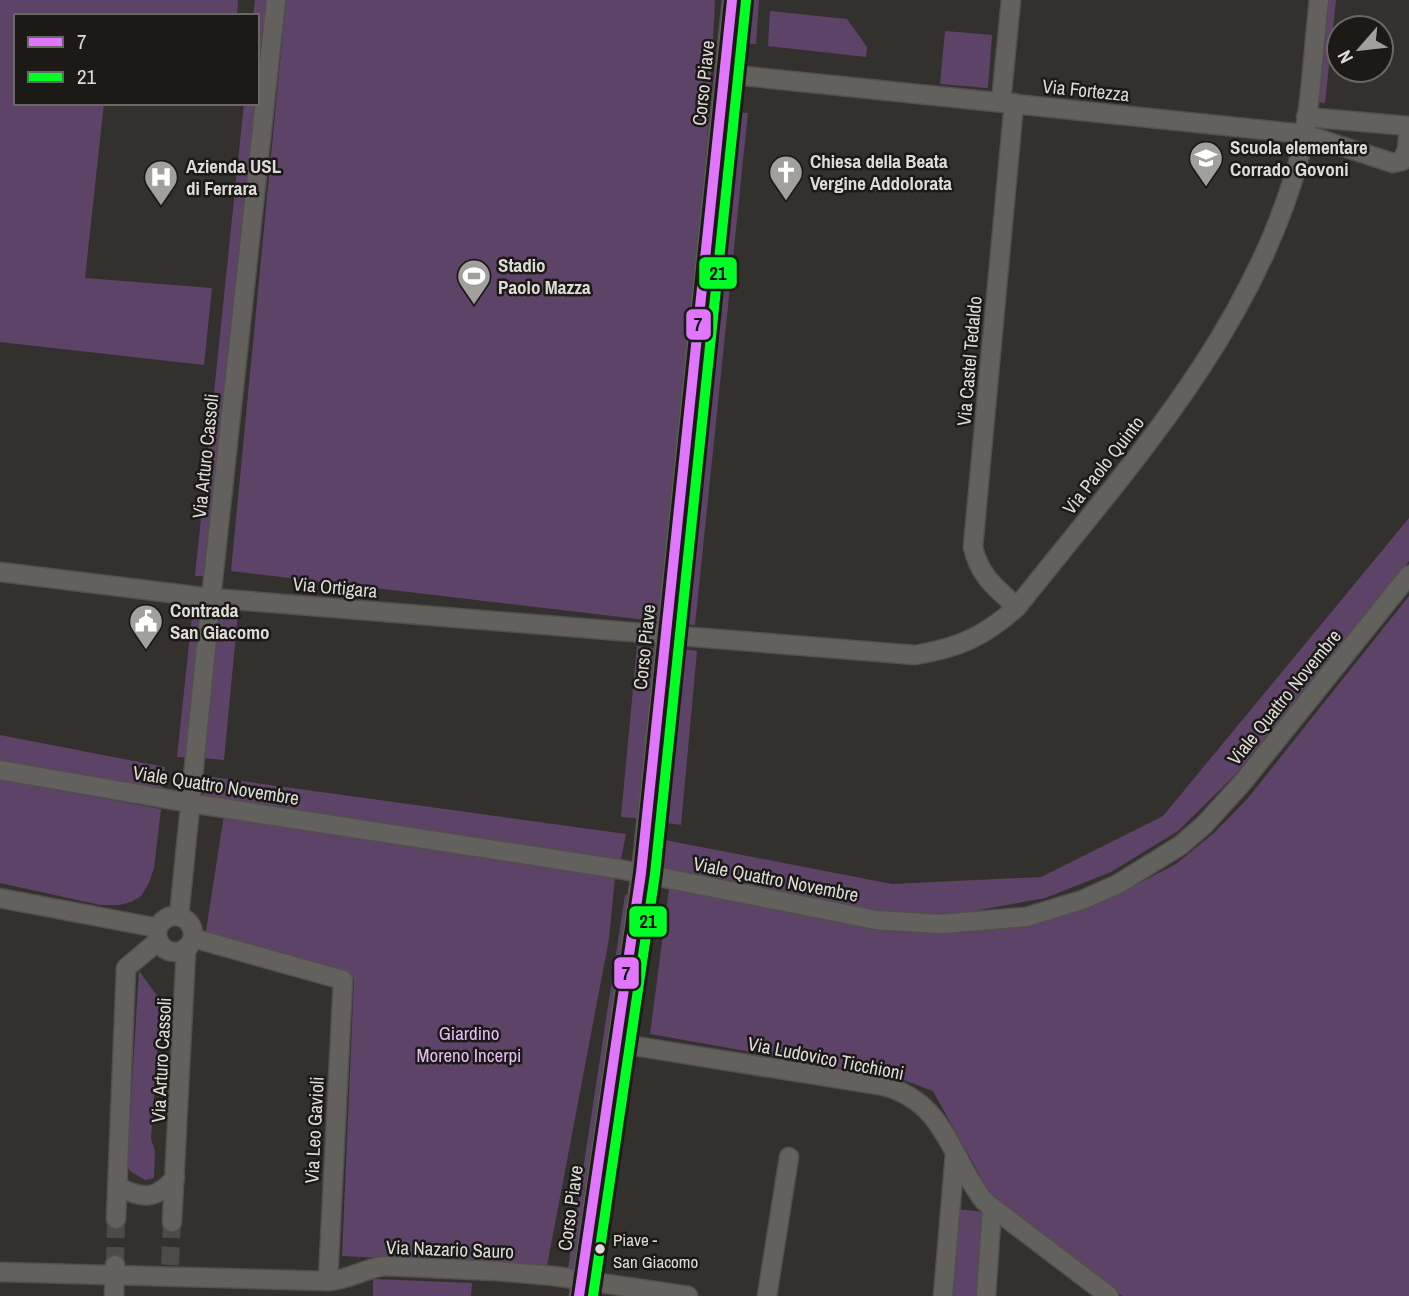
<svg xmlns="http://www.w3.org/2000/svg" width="1409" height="1296" font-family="'Archivo Narrow',sans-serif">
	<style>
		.green { fill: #5d4367 }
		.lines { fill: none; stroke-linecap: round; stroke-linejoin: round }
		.street-tunnel { stroke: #4d4b48; stroke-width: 18; stroke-dasharray: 18 9; stroke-linecap: butt }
		.street-casing { stroke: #51504d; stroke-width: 21 }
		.street { stroke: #62615e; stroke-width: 18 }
		.bus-1-casing { stroke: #1c1a17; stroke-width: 16 }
		.bus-2-casing { stroke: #1c1a17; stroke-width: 16 }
		.bus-1 { stroke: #e076fc; stroke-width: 10 }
		.bus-2 { stroke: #00ff24; stroke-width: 10 }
		.bus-dot { fill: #dedcd8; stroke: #1c1a17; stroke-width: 2.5 }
		.labels { text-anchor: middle; stroke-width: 5; stroke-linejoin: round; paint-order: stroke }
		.bus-label { font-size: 17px; fill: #dedcd8; stroke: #1c1a17; text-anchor: start }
		.street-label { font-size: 19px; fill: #dedcd8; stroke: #1c1a17 }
		.poi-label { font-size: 19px; font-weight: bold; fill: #dedcd8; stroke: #1c1a17; text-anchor: start }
		.park-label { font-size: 19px; fill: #e5bdf7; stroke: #1c1a17 }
		.line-badge { stroke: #1c1a17; stroke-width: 2.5 }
		.pale-badge-label { font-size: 19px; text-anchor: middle; font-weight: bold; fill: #111 }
	</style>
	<rect width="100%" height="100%" fill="#33312e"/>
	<!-- green -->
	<g class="green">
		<polygon points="0,0 238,0 237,16 16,16 16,103 104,103 85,278 212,288 204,365 0,342"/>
		<polygon points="255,0 271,0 210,576 195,576 244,103 257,103 257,16 253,16"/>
		<polygon points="286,0 715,0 709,116 663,622 231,571"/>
		<polygon points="737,0 759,0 756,44 733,42"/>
		<polygon points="1325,0 1336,0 1325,103 1314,102"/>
		<polygon points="770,11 847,19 867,47 866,57 768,46"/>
		<polygon points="945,31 992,35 988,88 940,84"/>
		<polygon points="727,112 748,113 695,625 676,624"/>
		<polygon points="1409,518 1409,561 1235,775 1178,831 1111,872 1045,898 957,914 877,912 661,872 665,840 892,884 1041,877 1163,816"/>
		<polygon points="1409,596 1409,1296 1122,1296 993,1199 933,1091 898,1078 650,1034 669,889 866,928 934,933 1021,926 1064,915 1128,889 1176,864 1214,833 1248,798"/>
		<polygon points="193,607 206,608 190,757 177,757"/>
		<polygon points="216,611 238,613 224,760 202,758"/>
		<polygon points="637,646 660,649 644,819 621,817"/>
		<polygon points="675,648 697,651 681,825 659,822"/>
		<polygon points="0,735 165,767 163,789 0,760"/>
		<polygon points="205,776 626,834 621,859 203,799"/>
		<polygon points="0,780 161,809 154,868 149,883 141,896 131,902 119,905 100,905 0,883"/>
		<polygon points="224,815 615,877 609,939 547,1266 342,1256 354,979 205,937"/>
		<polygon points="625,895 634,897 576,1269 568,1268"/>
		<polygon points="643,895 658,897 639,1039 624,1036"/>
		<polygon points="139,971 161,1001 151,1139 155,1151 154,1178 145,1180 130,1171 127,1163"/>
		<polygon points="624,1053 633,1055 600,1273 590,1272"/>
		<polygon points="955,1209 985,1212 979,1296 948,1296"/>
		<polygon points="373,1279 472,1283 471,1296 373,1296"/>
	</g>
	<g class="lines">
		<!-- street-tunnel -->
		<g class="street-tunnel">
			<polyline points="115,1265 116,1219"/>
			<polyline points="170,1265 172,1222"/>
		</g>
		<!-- street casing -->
		<g class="street-casing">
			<g id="street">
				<polyline points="725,74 1304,134 1393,163 1402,161 1407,149 1409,127"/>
				<polyline points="1001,102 1011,0"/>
				<path d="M 1014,103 L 973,547 C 980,577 995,587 1017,607"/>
				<polyline points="1306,117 1409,126"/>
				<path d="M 0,572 L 211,598 L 915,655 C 959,648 985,636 1017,607 C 1127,468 1249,337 1298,163 C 1311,115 1313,50 1319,0"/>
				<polyline points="0,770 190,803 619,869 876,920 940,924 1026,917 1082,900 1118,884 1181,845 1205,824 1243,782 1409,575"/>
				<polyline points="0,898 158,928"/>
				<circle cx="175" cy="934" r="18"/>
				<polyline points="179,916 211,598 276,0"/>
				<polyline points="193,938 343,980 328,1281"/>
				<path d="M 616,1043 L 884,1086 C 945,1102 950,1157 984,1201 L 1109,1296"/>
				<path d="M 118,1187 C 143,1199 156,1200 175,1178"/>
				<polyline points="116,1219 126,968 158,941"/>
				<polyline points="172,1222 186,951 189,946"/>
				<path d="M 0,1272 L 328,1281 C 348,1280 364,1269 384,1266 L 496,1271 L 554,1276 L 688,1296"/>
				<polyline points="114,1296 115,1265"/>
				<polyline points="579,1296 641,873 732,0"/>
				<polyline points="767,1296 789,1157"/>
				<polyline points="943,1296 955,1154"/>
				<polyline points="986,1296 992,1208"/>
			</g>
		</g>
		<!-- street -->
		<use href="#street" class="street"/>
		<!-- bus-1 casing -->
		<g class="bus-1-casing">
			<polyline id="bus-1" points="579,1296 641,873 732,0"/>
		</g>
		<!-- bus-2 casing -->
		<g class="bus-2-casing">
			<polyline id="bus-2" points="593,1296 655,874 746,1"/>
		</g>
		<!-- bus-1 -->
		<use href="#bus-1" class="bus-1"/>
		<!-- bus-2 -->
		<use href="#bus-2" class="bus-2"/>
	</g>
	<!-- icons -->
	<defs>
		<g id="school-pin" transform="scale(1.75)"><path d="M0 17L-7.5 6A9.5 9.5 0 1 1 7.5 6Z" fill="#a2a09c" stroke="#1c1a17"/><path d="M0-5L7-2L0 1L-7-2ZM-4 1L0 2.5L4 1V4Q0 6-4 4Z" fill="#fff"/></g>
		<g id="church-pin" transform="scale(1.75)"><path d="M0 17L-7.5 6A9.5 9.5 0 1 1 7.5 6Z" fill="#a2a09c" stroke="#1c1a17"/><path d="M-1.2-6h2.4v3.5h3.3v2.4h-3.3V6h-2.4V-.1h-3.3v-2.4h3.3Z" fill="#fff"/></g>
		<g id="hospital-pin" transform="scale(1.75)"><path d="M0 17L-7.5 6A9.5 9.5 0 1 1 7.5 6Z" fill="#a2a09c" stroke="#1c1a17"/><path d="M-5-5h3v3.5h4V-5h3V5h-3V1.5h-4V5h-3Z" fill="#fff"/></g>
		<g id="stadium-pin" transform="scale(1.75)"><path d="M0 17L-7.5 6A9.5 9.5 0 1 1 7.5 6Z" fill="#a2a09c" stroke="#1c1a17"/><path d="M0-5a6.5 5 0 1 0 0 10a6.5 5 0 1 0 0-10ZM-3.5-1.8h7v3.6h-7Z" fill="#fff"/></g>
		<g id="civic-pin" transform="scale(1.75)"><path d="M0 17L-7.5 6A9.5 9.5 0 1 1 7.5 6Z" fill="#a2a09c" stroke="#1c1a17"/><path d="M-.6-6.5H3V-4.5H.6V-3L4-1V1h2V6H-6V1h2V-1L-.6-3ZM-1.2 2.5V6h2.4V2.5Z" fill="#fff"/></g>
	</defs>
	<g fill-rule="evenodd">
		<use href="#school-pin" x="1206" y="158"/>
		<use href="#church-pin" x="786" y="172"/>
		<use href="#hospital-pin" x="161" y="177"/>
		<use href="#stadium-pin" x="474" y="276"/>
		<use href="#civic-pin" x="146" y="621"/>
	</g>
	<!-- markers -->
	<circle class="bus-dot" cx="600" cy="1249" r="6"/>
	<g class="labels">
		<!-- bus labels -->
		<g class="bus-label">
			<text x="613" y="1246">Piave -<tspan x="613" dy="22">San Giacomo</tspan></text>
		</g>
		<!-- street labels -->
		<g class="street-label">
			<text transform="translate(703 83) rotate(-84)" y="7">Corso Piave</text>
			<text transform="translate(1086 90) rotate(6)" y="7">Via Fortezza</text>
			<text transform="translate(969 361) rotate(-85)" y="7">Via Castel Tedaldo</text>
			<text transform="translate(205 456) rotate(-84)" y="7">Via Arturo Cassoli</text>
			<text transform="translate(1103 465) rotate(-52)" y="7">Via Paolo Quinto</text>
			<text transform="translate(335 587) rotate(5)" y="7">Via Ortigara</text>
			<text transform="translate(644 647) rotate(-84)" y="7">Corso Piave</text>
			<text transform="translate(1284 697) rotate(-51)" y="7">Viale Quattro Novembre</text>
			<text transform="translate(216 785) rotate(9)" y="7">Viale Quattro Novembre</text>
			<text transform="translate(776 879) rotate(11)" y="7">Viale Quattro Novembre</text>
			<text transform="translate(826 1058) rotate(11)" y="7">Via Ludovico Ticchioni</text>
			<text transform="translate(161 1060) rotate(-87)" y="7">Via Arturo Cassoli</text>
			<text transform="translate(314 1130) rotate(-87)" y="7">Via Leo Gavioli</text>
			<text transform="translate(570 1208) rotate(-82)" y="7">Corso Piave</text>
			<text transform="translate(450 1249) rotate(2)" y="7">Via Nazario Sauro</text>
		</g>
		<!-- poi labels -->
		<g class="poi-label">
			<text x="1230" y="154">Scuola elementare<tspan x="1230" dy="22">Corrado Govoni</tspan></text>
			<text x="810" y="168">Chiesa della Beata<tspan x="810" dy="22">Vergine Addolorata</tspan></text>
			<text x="186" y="173">Azienda USL<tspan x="186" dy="22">di Ferrara</tspan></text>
			<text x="498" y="272">Stadio<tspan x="498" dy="22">Paolo Mazza</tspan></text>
			<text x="170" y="617">Contrada<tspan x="170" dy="22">San Giacomo</tspan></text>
		</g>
		<!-- park labels -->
		<g class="park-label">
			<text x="469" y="1040">Giardino<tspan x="469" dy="22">Moreno Incerpi</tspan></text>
		</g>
	</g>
	<g class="line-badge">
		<rect x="698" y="256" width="40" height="34" rx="7" fill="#00ff24"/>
		<rect x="685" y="308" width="27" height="33" rx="7" fill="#e076fc"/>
		<rect x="628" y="905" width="40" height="33" rx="7" fill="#00ff24"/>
		<rect x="613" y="956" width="27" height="34" rx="7" fill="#e076fc"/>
	</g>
	<g class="pale-badge-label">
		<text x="718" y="280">21</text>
		<text x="698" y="331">7</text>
		<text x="648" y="928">21</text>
		<text x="626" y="980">7</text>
	</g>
	<!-- legend -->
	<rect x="14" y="14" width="245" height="91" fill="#1c1a17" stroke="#6a6864" stroke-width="2"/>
	<rect x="28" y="37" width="35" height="10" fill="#e076fc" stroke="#6a6864" stroke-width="2"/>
	<text x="77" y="49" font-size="21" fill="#dedcd8">7</text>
	<rect x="28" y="72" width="35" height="10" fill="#00ff24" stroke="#6a6864" stroke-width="2"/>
	<text x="77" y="84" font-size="21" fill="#dedcd8">21</text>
	<!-- north arrow -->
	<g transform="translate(1360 49) rotate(242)"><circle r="33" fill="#1c1a17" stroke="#6a6864" stroke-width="2"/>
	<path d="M0-5L12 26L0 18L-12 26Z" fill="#a2a09c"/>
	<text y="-10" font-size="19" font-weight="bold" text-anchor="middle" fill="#dedcd8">N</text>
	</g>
</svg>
